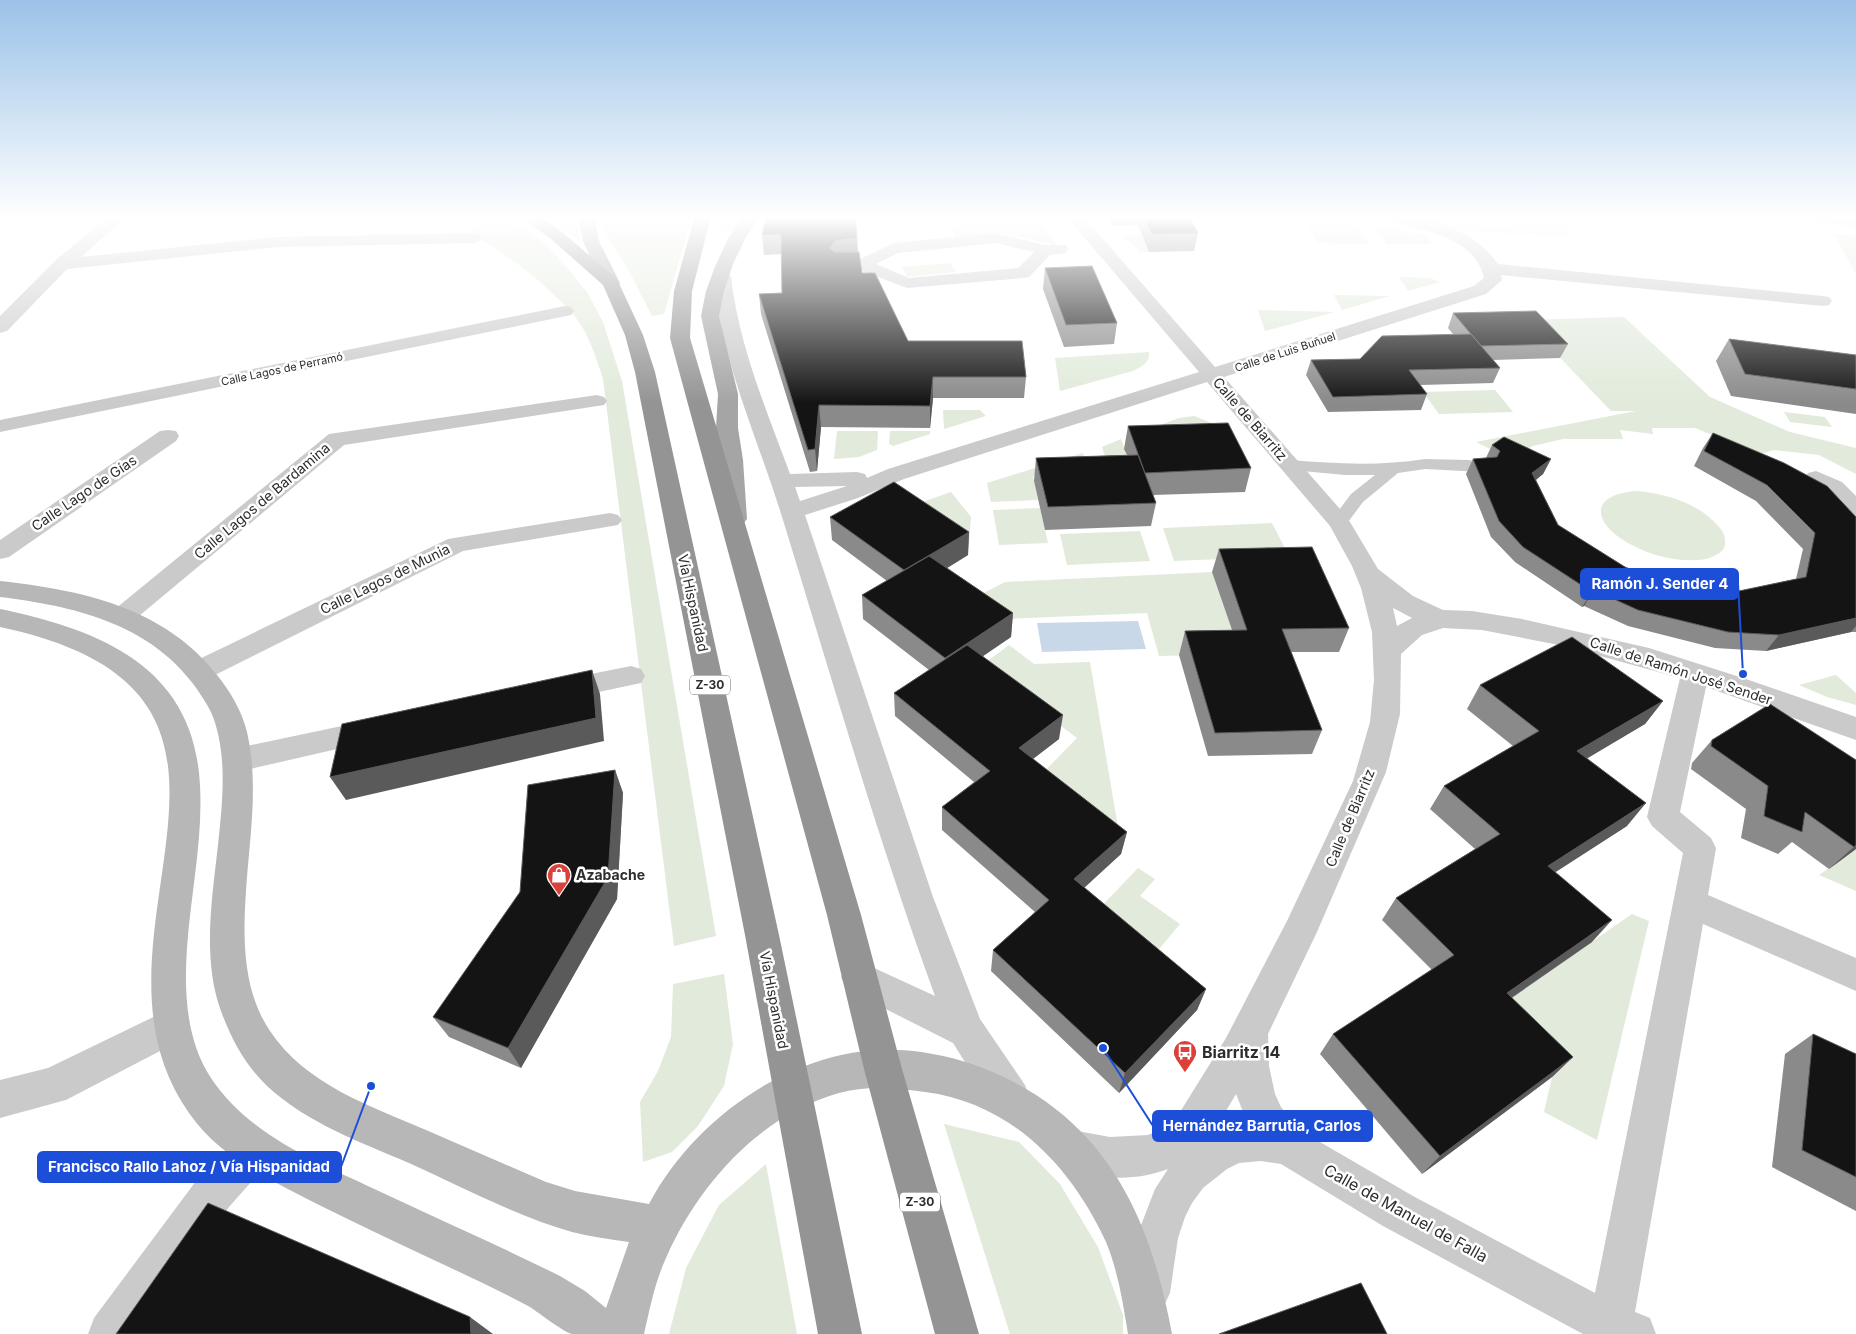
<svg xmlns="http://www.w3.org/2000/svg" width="1856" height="1334" font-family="Inter,sans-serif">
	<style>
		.green { fill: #e1eadb }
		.water { fill: #c9d8e8 }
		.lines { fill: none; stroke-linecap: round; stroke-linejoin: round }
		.lane { fill: #cacaca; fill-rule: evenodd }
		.street { fill: #cacaca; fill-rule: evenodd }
		.secondary { fill: #b7b7b7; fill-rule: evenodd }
		.primary { fill: #a5a5a5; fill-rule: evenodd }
		.highway { fill: #949494; fill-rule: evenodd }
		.wall { fill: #8a8a8a }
		.shaded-wall { fill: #5a5a5a }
		.building { fill: #141414; stroke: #5a5a5a }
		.labels { text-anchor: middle; stroke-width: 5; stroke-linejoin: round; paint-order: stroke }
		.far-street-label { font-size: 11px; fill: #2d2d2d; stroke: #fff }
		.shield { fill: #fff; stroke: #6c6c6c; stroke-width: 1 }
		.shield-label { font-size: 12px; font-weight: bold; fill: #2d2d2d }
		.street-label { font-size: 14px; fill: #2d2d2d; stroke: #fff }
		.poi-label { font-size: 14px; font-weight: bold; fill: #2d2d2d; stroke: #fff; text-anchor: start }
		.near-poi-label { font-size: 16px; font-weight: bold; fill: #2d2d2d; stroke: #fff; text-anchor: start }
		.near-street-label { font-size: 16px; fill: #2d2d2d; stroke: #fff }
		.leader { fill: none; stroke: #1d4ed8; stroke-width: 2 }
		.callout-dot { fill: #1d4ed8; stroke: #fff; stroke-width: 2 }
		.callout { fill: #1d4ed8; stroke: #1d4ed8; stroke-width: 2 }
		.callout-label { font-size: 15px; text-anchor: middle; font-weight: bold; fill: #fff }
	</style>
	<rect width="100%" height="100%" fill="#fff"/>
	<!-- green -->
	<g class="green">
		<path d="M 478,216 L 505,216 L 542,241 L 564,264 L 587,292 L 603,322 L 622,381 L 716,936 L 674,946 L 603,379 C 596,357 588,331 572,313 C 544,282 506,253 469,233 Z"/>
		<polygon points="548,216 576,216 580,242"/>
		<polygon points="602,216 690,216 689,226 664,314 652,316 628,269 604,232"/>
		<polygon points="721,216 748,216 734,232 727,232 719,228"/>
		<polygon points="1302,216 1333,216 1352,220 1369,244 1318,243"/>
		<polygon points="1416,216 1492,226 1568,220 1569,235 1463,232"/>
		<polygon points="1035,217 1058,246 1001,233 955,237 948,225"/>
		<polygon points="1373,225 1419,234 1425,236 1432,244 1387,244"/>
		<polygon points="1833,233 1856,236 1856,274"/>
		<polygon points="1142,235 1149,252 1140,252 1123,236"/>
		<polygon points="950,263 956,272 907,277 902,267"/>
		<polygon points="1399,277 1430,278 1440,282 1408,291"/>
		<polygon points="1334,295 1390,296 1342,310"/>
		<polygon points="1258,310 1335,312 1265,331"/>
		<polygon points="1624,317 1710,397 1790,432 1856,448 1856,474 1819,455 1774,450 1760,454 1695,428 1652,428 1653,434 1620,430 1623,439 1563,439 1533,446 1519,453 1496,452 1476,442 1636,411 1611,411 1524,320"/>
		<path d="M 1149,352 C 1150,363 1142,366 1133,371 L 1060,391 L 1055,358 Z"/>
		<polygon points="1495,390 1513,412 1439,414 1423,392"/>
		<polygon points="943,410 980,410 986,416 944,429"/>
		<polygon points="1784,412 1825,417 1832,427 1790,422"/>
		<polygon points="1194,416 1212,423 1219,438 1155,427 1179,418"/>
		<polygon points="837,431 878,431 877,450 859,457 834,459"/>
		<polygon points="890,431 930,431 930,434 893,446 889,444"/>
		<polygon points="1121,439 1129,462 1107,463 1102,447"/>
		<polygon points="1083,453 1089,473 1033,476 1038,500 991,502 987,483"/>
		<path d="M 1638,491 C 1667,494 1699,503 1719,527 C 1724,532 1727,540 1724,548 C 1719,556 1706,560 1697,560 C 1674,561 1652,556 1632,545 C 1593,525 1586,494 1638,491 Z"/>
		<polygon points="951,492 971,517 969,544 911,506"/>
		<polygon points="1040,508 1048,543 999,545 993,510"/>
		<polygon points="1272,523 1289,556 1174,561 1163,528"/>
		<polygon points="1140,531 1150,561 1067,565 1060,534"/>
		<polygon points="1212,572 1240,654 1159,656 1147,613 1006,619 974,598 1005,582"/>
		<polygon points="1009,645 1034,664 1090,662 1120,839 1037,779 1077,738 981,666"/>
		<polygon points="1836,675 1856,693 1856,705 1827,697 1799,685"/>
		<polygon points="1856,849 1856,891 1819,875"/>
		<polygon points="1138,868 1155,879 1140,896 1180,924 1154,955 1096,912"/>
		<polygon points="1632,914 1649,921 1597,1140 1544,1112 1552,1077 1489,1013"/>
		<polygon points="724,974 733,1044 724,1086 698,1126 672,1152 643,1162 640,1102 658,1071 671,1037 673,984"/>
		<polygon points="944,1124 1019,1142 1060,1184 1098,1247 1123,1315 1123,1334 1010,1334"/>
		<polygon points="766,1164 797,1334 669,1334 686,1268 719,1205"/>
	</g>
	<!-- water -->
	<polygon class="water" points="1138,621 1146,649 1042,652 1037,623"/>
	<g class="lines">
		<!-- lane -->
		<g class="lane">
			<polygon points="1798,216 1832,216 1856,219 1856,227 1804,220"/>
			<path d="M 1425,459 L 1468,460 L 1488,463 L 1491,467 L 1488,471 L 1482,472 L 1425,469 L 1398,473 L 1363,502 L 1345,526 L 1333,526 L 1330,522 L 1351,494 L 1375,475 L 1345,475 L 1291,470 L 1285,469 L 1282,465 L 1285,461 L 1291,460 C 1337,464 1380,466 1425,459 Z"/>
		</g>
		<!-- street -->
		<g class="street">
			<polygon points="109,216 127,216 81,257 277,237 474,233 480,235 482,238 480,241 474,243 277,247 67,269 7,331 0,333 0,316 56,260"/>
			<path d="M 1066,216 L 1083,216 L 1215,367 L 1474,286 L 1484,278 C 1474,234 1417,229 1379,219 L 1377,216 C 1422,216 1471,225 1498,264 L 1823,296 L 1829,297 L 1832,301 L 1829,305 L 1823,306 L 1501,275 L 1502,280 L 1486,294 L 1224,377 L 1347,517 L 1378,569 L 1413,596 L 1443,610 L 1472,611 L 1522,619 L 1649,648 L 1743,678 L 1856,717 L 1856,740 L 1706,687 L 1680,812 L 1711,838 L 1716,848 L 1708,895 L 1856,958 L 1856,991 L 1703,924 L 1635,1312 L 1650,1318 L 1656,1334 L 1583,1334 L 1383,1226 L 1281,1164 L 1261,1161 L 1239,1163 L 1227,1169 L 1203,1188 L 1192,1203 L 1185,1217 L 1178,1238 L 1170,1293 L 1163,1308 L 1148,1315 L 1133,1308 L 1126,1293 L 1136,1238 L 1155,1189 L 1168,1169 C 1132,1183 1093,1179 1058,1164 L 1052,1150 L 1058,1136 L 1072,1130 L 1110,1137 L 1148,1135 L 1166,1127 L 1180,1112 L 1226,1038 L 1287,921 L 1353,781 L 1370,722 L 1374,680 L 1372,632 L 1361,588 L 1352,566 L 1330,526 L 1207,382 L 904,479 L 858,498 L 805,515 L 933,897 L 980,1019 L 1025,1085 L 1030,1099 L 1025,1113 L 1011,1118 L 997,1113 L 953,1043 L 846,989 L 841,977 L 846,965 L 859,961 L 935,996 C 878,840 832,679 783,520 C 758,439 722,362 713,277 L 716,273 L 728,273 L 731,277 C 739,346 766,409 790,474 L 857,472 L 865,474 L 867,478 L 888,469 L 1199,372 ZM 847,486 L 800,501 L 795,487 ZM 1393,608 L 1412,618 L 1397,626 ZM 1443,628 L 1482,630 L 1564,646 L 1680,678 L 1647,817 L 1652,826 L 1683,853 L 1595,1293 L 1413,1196 L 1301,1131 L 1281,1107 L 1275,1094 L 1269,1066 L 1268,1034 L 1317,932 L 1386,772 L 1400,714 L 1401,654 L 1422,635 ZM 1236,1094 L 1247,1122 L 1213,1133 Z"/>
			<path d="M 996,233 L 1045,245 L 1066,245 L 1068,249 L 1066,253 L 1050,255 L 1029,277 L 1023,278 L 907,288 L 860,270 L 836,270 L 833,266 L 836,262 L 858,260 L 894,243 ZM 996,243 L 1034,252 L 1018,268 L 909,278 L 876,264 L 898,253 Z"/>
			<polygon points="565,306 571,307 574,311 571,315 0,432 0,420"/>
			<polygon points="597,395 604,397 607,401 604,405 344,445 133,621 124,624 115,621 111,615 115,609 329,434"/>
			<polygon points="168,430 176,431 179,436 176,441 9,557 0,559 0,540 160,431"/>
			<path d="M 1816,471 L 1842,482 L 1856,496 L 1856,517 C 1841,513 1837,499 1825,491 C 1818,486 1810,485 1805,478 L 1808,473 Z"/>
			<polygon points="610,513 618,515 622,520 618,525 463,551 211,677 201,680 191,677 187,670 191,663 448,539"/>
			<polygon points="631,666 641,669 645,676 641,683 561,700 551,697 547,690 551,683 561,680"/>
			<polygon points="375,719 385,722 390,730 385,738 237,772 226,768 222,760 226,752 237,748"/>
			<polygon points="172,1008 185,1014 190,1026 185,1038 66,1100 0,1118 0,1080 48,1068"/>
			<polygon points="254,1129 268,1135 274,1149 268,1163 229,1207 137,1334 88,1334 94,1318 199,1177 240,1135"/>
		</g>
		<!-- secondary -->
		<path class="secondary" d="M 0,581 C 81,590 164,607 217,675 C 230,691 242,711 247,732 C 258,780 251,829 247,877 C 243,928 240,987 270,1031 C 305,1084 370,1106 426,1130 C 466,1147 506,1165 546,1182 L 575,1191 L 649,1204 C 687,1132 761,1073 841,1055 C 927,1035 1030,1074 1088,1139 C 1137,1193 1159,1264 1172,1334 L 1128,1334 C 1123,1303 1118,1271 1106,1242 C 1071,1166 1011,1103 925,1092 C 897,1088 867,1085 839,1093 C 760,1115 698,1185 666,1258 C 655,1282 650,1308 644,1334 C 622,1334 593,1334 572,1334 C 565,1333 539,1313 530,1307 C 489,1285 446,1266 404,1246 C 364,1227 324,1208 284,1187 C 247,1167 214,1149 189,1113 C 63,934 321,695 0,627 L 0,609 C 95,629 188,663 199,773 C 205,831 191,890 187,948 C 184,992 186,1040 211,1078 C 250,1137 322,1164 383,1193 C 442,1221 502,1247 560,1276 L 585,1291 L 606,1308 L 629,1242 C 610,1239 591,1237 572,1232 C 516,1216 462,1187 409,1163 C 360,1142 307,1123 267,1086 C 246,1066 231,1039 221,1011 C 202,959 212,899 218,845 C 222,807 227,764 216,726 C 212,710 203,698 194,685 C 148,623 73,606 0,597 Z"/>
		<!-- primary -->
		<g class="primary">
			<polygon points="578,216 594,216 599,241 620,283 617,287 605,287 602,283 583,241"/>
			<polygon points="744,216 760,216 746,237 733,264 724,291 719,316 738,394 738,428 743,460 747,519 743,524 735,526 727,524 723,519 721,460 716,428 718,394 701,316 706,291 716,264 729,237"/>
		</g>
		<!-- highway -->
		<g class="highway">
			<polygon points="520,216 539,216 563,233 617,279 643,335 655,372 779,935 862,1334 818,1334 745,935 635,372 625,335 603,285 551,239"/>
			<polygon points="695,216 711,216 692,291 690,338 861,915 902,1069 979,1334 935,1334 864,1069 827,915 670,338 674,291"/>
		</g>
	</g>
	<!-- wall -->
	<g class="wall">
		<polygon points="767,216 857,238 858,252 862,273 908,341 1026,377 1024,398 933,398 930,428 821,427 817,471 810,472 761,314 759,294 782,293 782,254 764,255 762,235"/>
		<polygon points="1108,216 1189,216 1198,233 1194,251 1149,252 1138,225 1112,226"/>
		<polygon points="1045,268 1117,323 1114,344 1064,347 1043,289"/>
		<polygon points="1453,313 1568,344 1560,358 1493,360 1500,368 1493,383 1420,385 1427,394 1421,410 1328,412 1306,375 1311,360 1360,359 1453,334 1448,328"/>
		<polygon points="1729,339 1856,355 1856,414 1731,396 1716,361"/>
		<polygon points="1128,426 1251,468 1245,492 1153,495 1156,503 1151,526 1045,530 1034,481 1036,458 1127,455 1124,449"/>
		<polygon points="1713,433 1856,517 1856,632 1851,632 1766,651 1715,648 1628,626 1584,606 1582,607 1515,562 1491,537 1466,474 1473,459 1486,458 1492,445 1551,459 1543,474 1536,480 1558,525 1625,567 1637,572 1723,591 1739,591 1796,579 1803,549 1756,501 1694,466 1703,448"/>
		<polygon points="830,517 969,532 968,555 947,568 1013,613 1011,637 983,656 1059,739 1033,759 1127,832 1121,854 1084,887 1206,989 1197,1010 1119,1093 991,971 993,950 1035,912 942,830 942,807 974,782 895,716 894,693 929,670 863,619 862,595 887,581 832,540"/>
		<polygon points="1219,549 1349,628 1339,652 1291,652 1322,730 1312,754 1208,756 1179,655 1185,631 1232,630 1212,572"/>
		<polygon points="1480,685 1663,701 1645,724 1587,758 1627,826 1555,872 1592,942 1512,998 1573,1057 1552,1077 1422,1174 1320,1054 1333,1034 1432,970 1382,920 1396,898 1475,849 1430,809 1444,786 1513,746 1467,709"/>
		<polygon points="1712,740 1856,760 1856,849 1829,869 1792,842 1778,854 1741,838 1746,809 1691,769 1692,763"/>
		<polygon points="615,770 623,793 617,899 521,1068 449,1037 433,1017"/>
		<polygon points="1813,1034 1856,1054 1856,1211 1772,1167 1785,1054"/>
	</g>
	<!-- shaded-wall -->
	<g class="shaded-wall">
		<polygon points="857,238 858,258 836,260 830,248 835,241"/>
		<polygon points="933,377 933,398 930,428 930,406"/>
		<polygon points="819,405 821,427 817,471 815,449"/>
		<polygon points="1551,459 1543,474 1524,489 1532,473"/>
		<polygon points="969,532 968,555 905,594 904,570"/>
		<polygon points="1594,590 1584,606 1582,607 1592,592"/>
		<polygon points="1013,613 1011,637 945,682 945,658"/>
		<polygon points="1856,618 1856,626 1851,632 1766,651 1779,635"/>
		<polygon points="592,670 600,694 604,741 346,800 330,777"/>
		<polygon points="1663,701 1645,724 1561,774 1577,751"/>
		<polygon points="1063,715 1059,739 1017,771 1019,748"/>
		<polygon points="615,770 623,793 617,899 521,1068 508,1048"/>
		<polygon points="1646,803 1627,826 1531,888 1548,866"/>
		<polygon points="1127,832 1121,854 1070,901 1074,879"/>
		<polygon points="1856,845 1856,849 1829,869"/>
		<polygon points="1612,920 1592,942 1489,1013 1507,993"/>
		<polygon points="1206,989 1197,1010 1119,1093 1125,1073"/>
		<polygon points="1573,1057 1552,1077 1422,1174 1440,1156"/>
		<polygon points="470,1317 493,1334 471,1334"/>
	</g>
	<!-- building -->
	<g class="building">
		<polygon points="767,216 855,216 857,238 835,241 830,248 835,252 859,252 862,273 875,273 908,341 1022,341 1026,377 933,377 930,406 819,405 815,449 808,450 759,294 782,293 781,234 762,235"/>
		<polygon points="1144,216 1189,216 1198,233 1152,234"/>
		<polygon points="1092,266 1117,323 1066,325 1045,268"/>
		<polygon points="1536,311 1568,344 1481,346 1453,313"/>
		<polygon points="1471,334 1500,368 1409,370 1427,394 1333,397 1311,360 1360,359 1382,336"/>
		<polygon points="1729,339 1856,355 1856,389 1745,374"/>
		<polygon points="1228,423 1251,468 1145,473 1128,426"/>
		<polygon points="1713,433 1784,463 1827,486 1856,517 1856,618 1779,635 1728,632 1638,610 1594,590 1592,592 1523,547 1499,521 1473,459 1497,457 1500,451 1492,445 1504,437 1551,459 1532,473 1558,525 1625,567 1637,572 1723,591 1739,591 1806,577 1815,533 1767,485 1704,451"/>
		<polygon points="1138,455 1156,503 1048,507 1036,458"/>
		<polygon points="894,482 969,532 904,570 830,517"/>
		<polygon points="1312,547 1349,628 1282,629 1322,730 1215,733 1185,631 1247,630 1219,549"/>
		<polygon points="929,556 1013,613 945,658 862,595"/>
		<polygon points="1572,637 1663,701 1577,751 1646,803 1548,866 1612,920 1507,993 1573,1057 1440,1156 1333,1034 1454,955 1396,898 1500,834 1444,786 1539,731 1480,685"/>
		<polygon points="967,645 1063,715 1019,748 1127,832 1074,879 1206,989 1125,1073 993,950 1049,900 942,807 990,771 894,693"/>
		<polygon points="592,670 596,718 330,777 342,724"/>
		<polygon points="1770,704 1856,760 1856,845 1854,847 1805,812 1802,832 1764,816 1768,786 1711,746 1712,740"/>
		<polygon points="615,770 608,877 508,1048 433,1017 520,892 528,785"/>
		<polygon points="1813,1034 1856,1054 1856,1177 1802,1150"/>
		<polygon points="208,1203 470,1317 471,1334 116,1334"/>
		<polygon points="1361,1283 1387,1334 1219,1334"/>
	</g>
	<!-- sky -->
	<linearGradient id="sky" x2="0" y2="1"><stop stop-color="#9bc2e8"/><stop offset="0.54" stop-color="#fff"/><stop offset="1" stop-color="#fff" stop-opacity="0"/></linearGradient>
	<rect width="1856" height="403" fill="url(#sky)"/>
	<!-- icons -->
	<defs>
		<g id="shop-pin" transform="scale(1.25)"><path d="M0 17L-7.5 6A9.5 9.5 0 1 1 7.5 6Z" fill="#d9413a" stroke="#fff"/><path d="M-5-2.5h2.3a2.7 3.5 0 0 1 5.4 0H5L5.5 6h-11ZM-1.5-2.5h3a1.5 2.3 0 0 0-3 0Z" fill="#fff"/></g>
		<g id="bus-pin" transform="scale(1.25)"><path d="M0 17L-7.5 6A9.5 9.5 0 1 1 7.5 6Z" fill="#d9413a" stroke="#fff"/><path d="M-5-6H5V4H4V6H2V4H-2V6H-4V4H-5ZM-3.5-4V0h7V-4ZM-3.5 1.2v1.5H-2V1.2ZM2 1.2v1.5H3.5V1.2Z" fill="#fff"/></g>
	</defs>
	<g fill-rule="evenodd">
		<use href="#shop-pin" x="559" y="875"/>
		<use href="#bus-pin" x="1185" y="1052"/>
	</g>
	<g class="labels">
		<!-- far-street labels -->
		<g class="far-street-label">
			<text transform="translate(1285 352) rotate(-18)" y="4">Calle de Luis Buñuel</text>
			<text transform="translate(282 369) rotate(-12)" y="4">Calle Lagos de Perramó</text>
		</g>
		<!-- shield labels -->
		<g class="shield">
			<rect x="690" y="675.5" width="40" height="19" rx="4"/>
			<rect x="900" y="1192.5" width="40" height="19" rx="4"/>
		</g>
		<g class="shield-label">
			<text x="710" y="689">Z-30</text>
			<text x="920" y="1206">Z-30</text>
		</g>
		<!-- street labels -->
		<g class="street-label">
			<text transform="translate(1250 419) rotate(49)" y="5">Calle de Biarritz</text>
			<text transform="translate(84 493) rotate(-34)" y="5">Calle Lago de Gías</text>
			<text transform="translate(262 501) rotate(-40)" y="5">Calle Lagos de Bardamina</text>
			<text transform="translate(385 579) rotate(-26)" y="5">Calle Lagos de Munia</text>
			<text transform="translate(693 603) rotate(78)" y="5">Vía Hispanidad</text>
			<text transform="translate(1681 671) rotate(18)" y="5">Calle de Ramón José Sender</text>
			<text transform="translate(1350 818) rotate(-67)" y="5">Calle de Biarritz</text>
			<text transform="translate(774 1000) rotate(79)" y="5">Vía Hispanidad</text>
		</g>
		<!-- poi labels -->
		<g class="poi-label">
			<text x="576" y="880">Azabache</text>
		</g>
		<!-- near-poi labels -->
		<g class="near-poi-label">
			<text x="1202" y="1058">Biarritz 14</text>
		</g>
		<!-- near-street labels -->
		<g class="near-street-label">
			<text transform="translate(1406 1213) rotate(29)" y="6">Calle de Manuel de Falla</text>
		</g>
	</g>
	<!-- callouts -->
	<path class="leader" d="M1743 674L1738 584M1103 1048L1153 1126M371 1086L341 1167"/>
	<g class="callout-dot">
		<circle cx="1743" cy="674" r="5"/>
		<circle cx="1103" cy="1048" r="5"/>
		<circle cx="371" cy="1086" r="5"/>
	</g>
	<g class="callout">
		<rect x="1581" y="569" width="157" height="30" rx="5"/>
		<rect x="1153" y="1111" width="219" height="30" rx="5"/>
		<rect x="38" y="1152" width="303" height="30" rx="5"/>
	</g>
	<g class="callout-label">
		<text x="1660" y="589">Ramón J. Sender 4</text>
		<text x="1262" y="1131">Hernández Barrutia, Carlos</text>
		<text x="189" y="1172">Francisco Rallo Lahoz / Vía Hispanidad</text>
	</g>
</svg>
